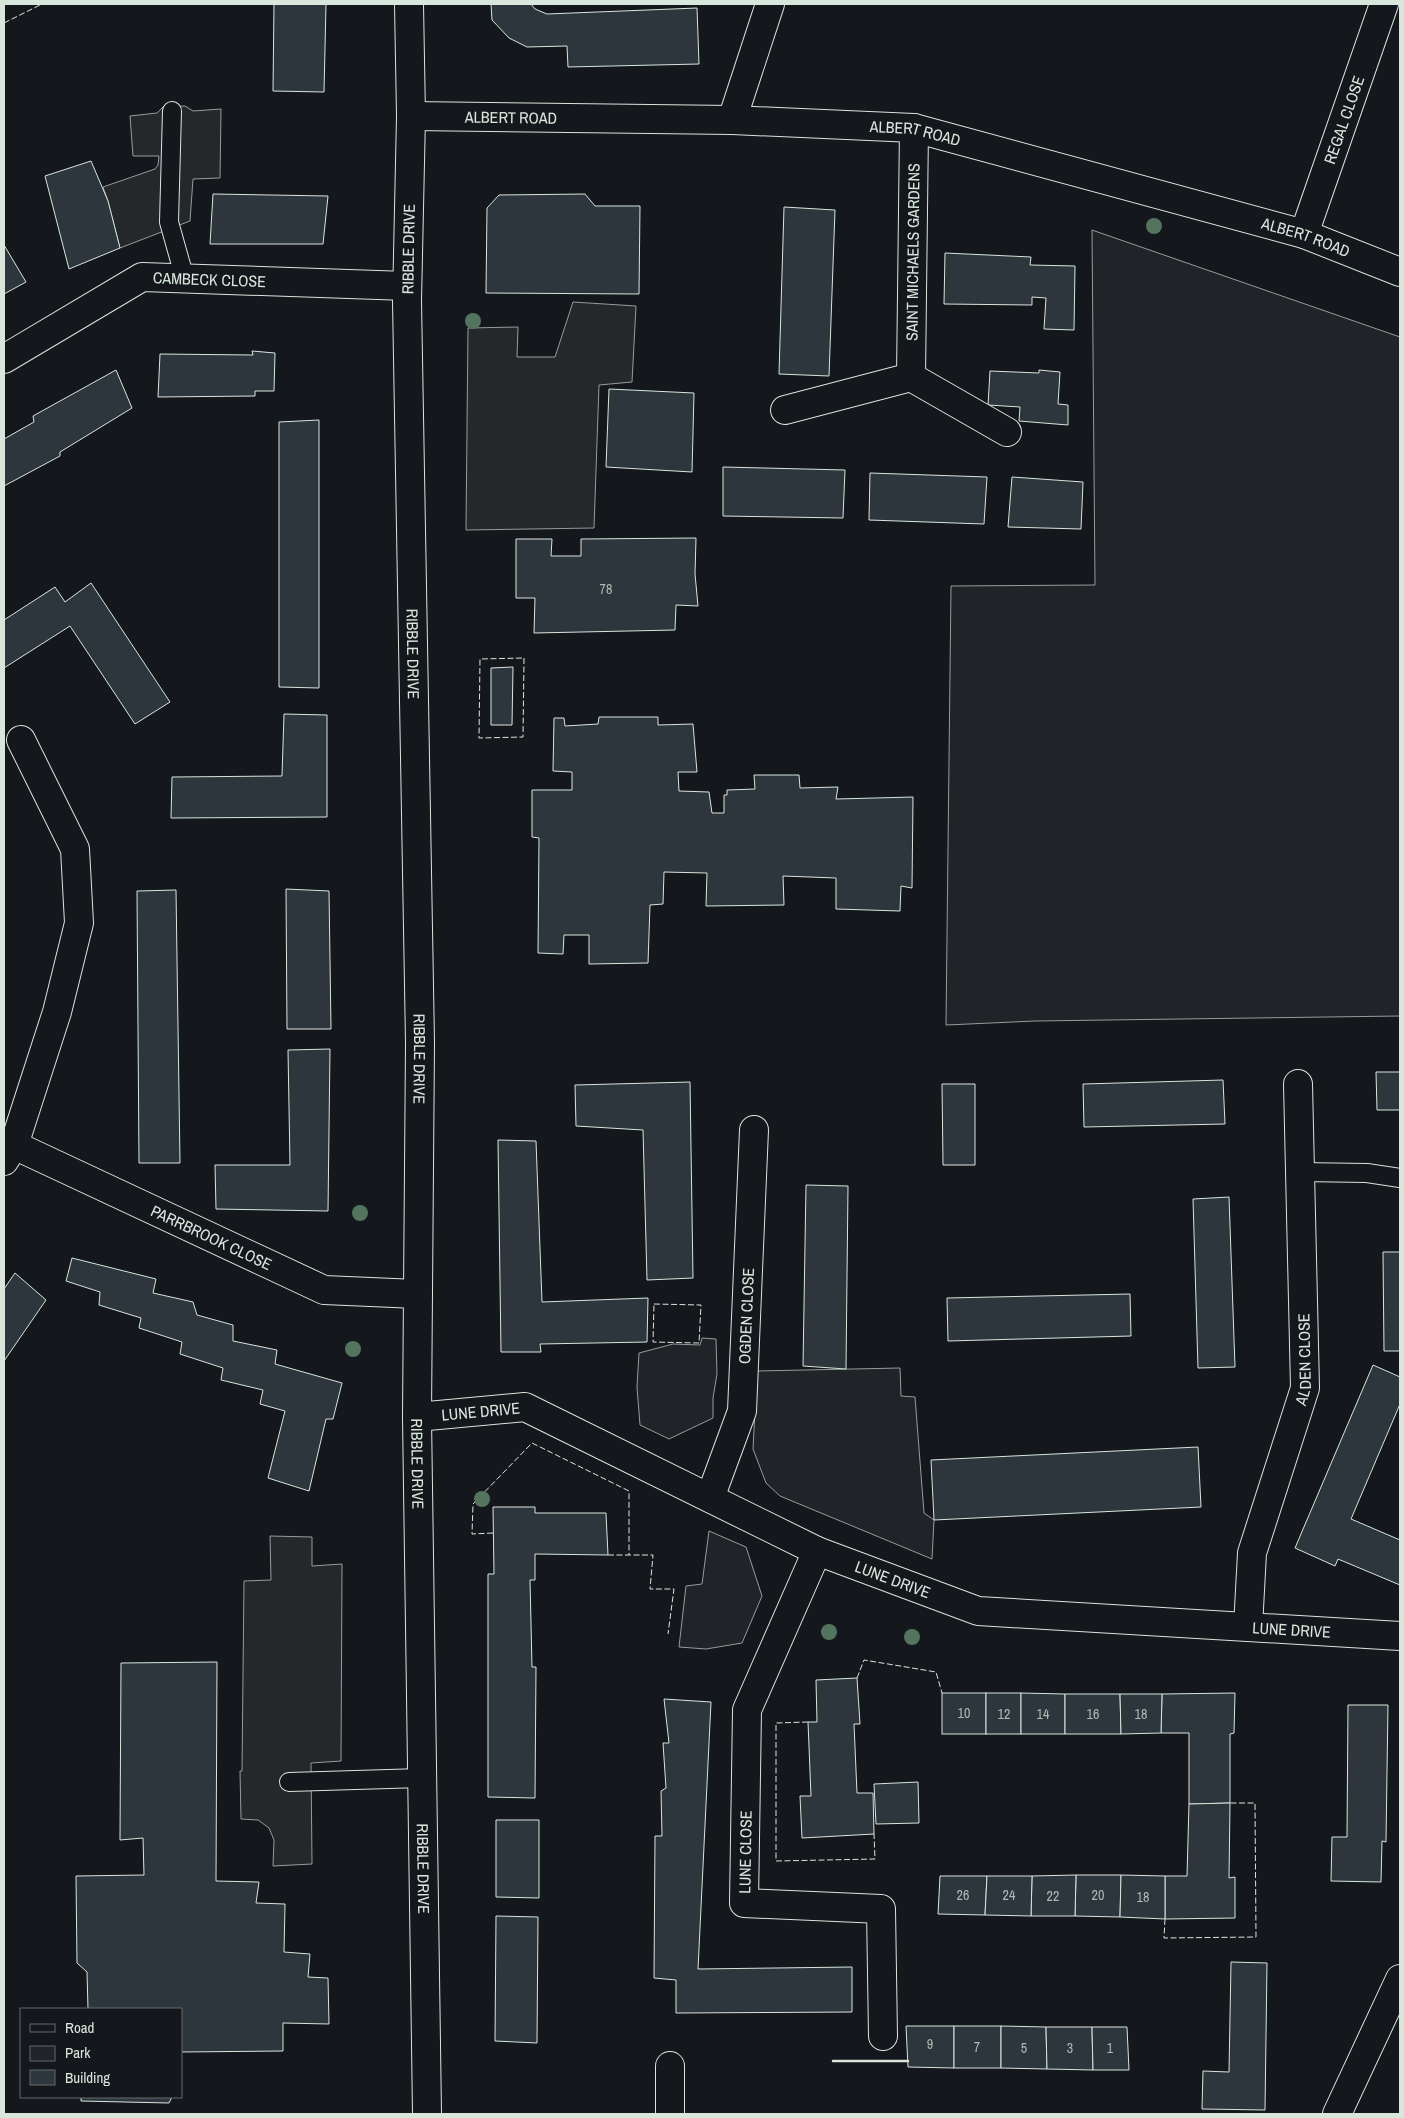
<svg xmlns="http://www.w3.org/2000/svg" width="1404" height="2118" font-family="'Archivo Narrow',sans-serif">
	<style>
		.green { fill: #202428; stroke: #939e99 }
		.parking { fill: #24282b; stroke: #939e99 }
		.building { fill: #2c363c; stroke: #d8e6dc }
		.lines { fill: none; stroke-linecap: round; stroke-linejoin: round }
		.service-casing { stroke: #d8e6dc; stroke-width: 20 }
		.minor-casing { stroke: #d8e6dc; stroke-width: 30 }
		.tertiary-casing { stroke: #d8e6dc; stroke-width: 30 }
		.service { stroke: #14181c; stroke-width: 18 }
		.minor { stroke: #14181c; stroke-width: 28 }
		.tertiary { stroke: #14181c; stroke-width: 28 }
		.fence { stroke: #d8e6dc; stroke-width: 1; stroke-dasharray: 6 2.5; stroke-linecap: butt }
		.wall { stroke: #d8e6dc; stroke-width: 2.5 }
		.tree { fill: #55745f }
		.labels { text-anchor: middle; stroke-width: 4; stroke-linejoin: round; paint-order: stroke }
		.number-label { font-size: 14px; fill: #adbab4 }
		.street-label { font-size: 16px; fill: #d8e6dc; stroke: #14181c }
	</style>
	<rect width="100%" height="100%" fill="#14181c"/>
	<!-- green -->
	<g class="green">
		<polygon points="1092,230 1400,337 1400,1016 1035,1021 946,1025 951,586 1095,585"/>
		<polygon points="702,1338 716,1339 717,1374 713,1398 713,1418 669,1439 640,1425 637,1387 639,1353 673,1344 700,1345"/>
		<polygon points="900,1368 901,1396 915,1397 924,1513 934,1520 932,1559 780,1496 766,1483 753,1449 757,1371"/>
		<polygon points="709,1531 746,1547 762,1596 742,1643 706,1649 679,1647 686,1586 702,1584"/>
	</g>
	<!-- parking -->
	<g class="parking">
		<polygon points="185,106 193,111 221,109 220,178 193,179 190,221 120,248 108,201 103,187 155,169 158,165 159,156 133,156 130,116 157,113 163,107"/>
		<polygon points="573,302 636,306 632,382 599,385 594,528 466,530 468,328 518,327 517,357 555,357"/>
		<polygon points="270,1536 312,1537 312,1566 342,1564 341,1761 311,1763 312,1864 273,1866 274,1840 269,1828 258,1820 241,1819 240,1771 242,1771 244,1581 271,1580"/>
	</g>
	<!-- building -->
	<g class="building">
		<polygon points="274,4 326,4 324,92 273,91"/>
		<polygon points="491,4 531,4 535,9 547,14 697,8 699,64 568,67 567,46 527,47 509,38 492,20"/>
		<polygon points="91,161 108,201 120,248 69,269 45,176"/>
		<polygon points="213,194 328,196 323,244 210,244"/>
		<polygon points="585,194 595,206 640,206 639,294 486,293 487,208 499,195"/>
		<polygon points="784,207 835,210 829,376 779,374"/>
		<polygon points="4,245 26,282 4,294"/>
		<polygon points="945,253 1031,257 1030,265 1075,266 1074,330 1044,329 1046,298 1032,297 1032,305 944,304"/>
		<polygon points="252,351 275,353 274,391 255,391 255,396 158,397 160,354 253,355"/>
		<polygon points="116,370 132,408 60,452 60,456 4,486 4,439 34,422 33,416"/>
		<polygon points="1039,370 1060,372 1058,404 1068,405 1068,425 1019,421 1020,407 988,405 990,371 1039,373"/>
		<polygon points="609,389 694,393 692,472 606,467"/>
		<polygon points="319,420 319,688 279,687 279,422"/>
		<polygon points="723,467 845,470 843,518 723,516"/>
		<polygon points="870,473 987,477 984,524 869,520"/>
		<polygon points="1012,477 1083,482 1081,529 1008,527"/>
		<polygon points="696,538 695,574 698,606 676,605 675,630 534,633 535,598 516,598 516,539 552,539 551,556 581,556 581,539"/>
		<polygon points="91,583 170,702 135,724 70,626 4,668 4,620 55,587 65,602"/>
		<polygon points="513,667 512,725 491,725 491,668"/>
		<polygon points="284,714 327,715 327,817 171,818 172,777 282,776"/>
		<polygon points="599,717 658,717 658,725 693,724 697,772 678,772 679,791 709,792 712,813 724,813 724,795 727,795 727,790 755,789 754,775 799,775 800,788 838,787 836,799 913,797 912,888 901,886 900,911 836,909 836,878 783,876 784,905 706,906 707,873 664,872 663,904 650,905 648,963 589,964 589,935 564,935 563,954 538,953 539,838 532,837 532,790 572,790 572,772 553,771 554,718 564,718 565,726 598,724"/>
		<polygon points="286,889 329,891 331,1029 287,1029"/>
		<polygon points="176,890 180,1163 139,1163 137,891"/>
		<polygon points="330,1049 328,1211 216,1209 215,1165 290,1165 288,1050"/>
		<polygon points="1376,1072 1400,1072 1400,1110 1377,1110"/>
		<polygon points="1223,1080 1225,1124 1084,1127 1083,1084"/>
		<polygon points="690,1082 693,1278 647,1280 643,1130 576,1126 575,1085"/>
		<polygon points="942,1084 975,1084 975,1165 943,1165"/>
		<polygon points="498,1140 536,1141 542,1302 648,1298 647,1342 540,1344 541,1352 501,1352"/>
		<polygon points="806,1185 848,1186 846,1369 803,1366"/>
		<polygon points="1229,1197 1235,1367 1198,1368 1193,1199"/>
		<polygon points="1383,1252 1400,1252 1400,1351 1384,1351"/>
		<polygon points="72,1258 156,1279 153,1293 193,1302 197,1315 233,1325 233,1341 277,1350 275,1364 342,1383 333,1419 326,1419 309,1491 268,1478 285,1411 260,1404 263,1390 221,1380 223,1368 180,1354 182,1342 139,1328 141,1318 99,1305 100,1292 66,1281"/>
		<polygon points="15,1273 46,1300 4,1361 4,1289"/>
		<polygon points="1130,1294 1131,1336 948,1341 947,1298"/>
		<polygon points="1373,1365 1400,1377 1400,1404 1351,1519 1400,1540 1400,1585 1338,1559 1335,1566 1295,1548"/>
		<polygon points="1198,1447 1201,1507 934,1520 931,1460"/>
		<polygon points="493,1507 535,1507 535,1513 606,1513 608,1555 535,1554 535,1580 530,1580 532,1667 536,1667 535,1798 488,1797 488,1574 494,1574"/>
		<polygon points="217,1662 216,1881 259,1882 256,1903 285,1904 284,1952 310,1954 308,1977 328,1978 329,2024 283,2023 283,2051 181,2052 181,2009 88,2009 87,1972 77,1963 76,1876 144,1875 143,1838 120,1840 121,1663"/>
		<polygon points="857,1678 860,1724 854,1724 857,1793 873,1793 874,1834 802,1838 800,1796 811,1796 808,1722 817,1722 816,1680"/>
		<rect x="942" y="1693" width="44" height="41"/>
		<rect x="986" y="1693" width="35" height="41"/>
		<polygon points="1021,1693 1065,1694 1065,1734 1021,1734"/>
		<polygon points="1235,1693 1234,1733 1230,1734 1230,1803 1189,1804 1189,1733 1161,1733 1162,1694"/>
		<polygon points="1065,1694 1120,1694 1121,1734 1065,1734"/>
		<polygon points="1120,1694 1162,1694 1161,1733 1121,1734"/>
		<polygon points="664,1699 711,1702 698,1969 852,1967 852,2012 676,2013 676,1980 654,1978 655,1836 662,1836 661,1791 666,1788 663,1743 669,1743"/>
		<polygon points="1348,1705 1388,1705 1386,1842 1382,1841 1381,1882 1331,1881 1332,1837 1347,1837"/>
		<polygon points="918,1782 919,1823 876,1824 874,1784"/>
		<polygon points="1230,1803 1229,1878 1235,1877 1235,1918 1165,1919 1165,1876 1187,1876 1189,1804"/>
		<polygon points="496,1820 539,1820 539,1898 496,1897"/>
		<polygon points="1076,1875 1121,1875 1120,1917 1075,1916"/>
		<polygon points="1076,1875 1075,1916 1031,1916 1032,1876"/>
		<polygon points="1121,1875 1165,1876 1165,1919 1120,1917"/>
		<polygon points="940,1876 987,1876 985,1915 938,1914"/>
		<polygon points="987,1876 1032,1876 1031,1916 985,1915"/>
		<polygon points="496,1916 538,1917 537,2043 495,2041"/>
		<polygon points="1231,1962 1267,1963 1265,2110 1202,2109 1203,2071 1229,2072"/>
		<polygon points="906,2026 954,2026 954,2068 908,2067"/>
		<rect x="954" y="2026" width="47" height="42"/>
		<polygon points="1001,2026 1046,2027 1047,2069 1001,2068"/>
		<polygon points="1046,2027 1092,2027 1093,2070 1047,2069"/>
		<polygon points="1092,2027 1127,2027 1129,2070 1093,2070"/>
		<polygon points="81,2097 172,2097 169,2103 81,2101"/>
	</g>
	<g class="lines">
		<!-- service casing -->
		<g class="service-casing">
			<g id="service">
				<polyline points="172,111 169,222 185,279"/>
				<polyline points="1300,1172 1367,1173 1400,1178"/>
				<polyline points="289,1782 422,1778"/>
			</g>
		</g>
		<!-- minor casing -->
		<g class="minor-casing">
			<g id="minor">
				<path id="s1" d="M 411,116 L 732,120 L 914,128 L 1304,234 L 1400,272"/>
				<polyline points="732,120 770,4"/>
				<path id="s2" d="M 1304,234 L 1384,4"/>
				<path id="s3" d="M 4,359 L 142,277 L 407,286"/>
				<path id="s4" d="M 911,377 L 914,128"/>
				<polyline points="785,410 911,377 1007,432"/>
				<path id="s5" d="M 14,1145 L 324,1290 L 417,1294"/>
				<polyline points="4,1161 14,1145 57,1012 79,923 75,849 21,740"/>
				<path id="s6" d="M 417,1417 L 525,1407 L 817,1551 L 978,1611 L 1400,1636"/>
				<path id="s7" d="M 710,1498 L 742,1411 L 754,1130"/>
				<polyline points="817,1551 747,1710 744,1903 881,1909 883,2036"/>
				<path id="s8" d="M 1248,1627 L 1252,1553 L 1305,1388 L 1298,1084"/>
				<polyline points="670,2114 670,2066"/>
				<polyline points="1337,2114 1400,1979"/>
			</g>
		</g>
		<!-- tertiary casing -->
		<g class="tertiary-casing">
			<g id="tertiary">
				<path id="s9" d="M 409,4 L 411,116 L 407,301 L 420,1043 L 417,1417 L 427,2114"/>
			</g>
		</g>
		<!-- service -->
		<use href="#service" class="service"/>
		<!-- minor -->
		<use href="#minor" class="minor"/>
		<!-- tertiary -->
		<use href="#tertiary" class="tertiary"/>
		<!-- fence -->
		<g class="fence">
			<polyline points="4,23 42,4"/>
			<polygon points="524,658 523,737 479,738 480,659"/>
			<polygon points="654,1304 701,1305 699,1343 653,1342"/>
			<polyline points="493,1533 472,1534 473,1504 532,1443 629,1491 629,1555"/>
			<polyline points="608,1555 653,1555 650,1589 674,1589 668,1634"/>
			<polyline points="857,1678 864,1660 936,1672 942,1693"/>
			<polyline points="808,1722 776,1723 776,1861 875,1859 874,1834"/>
			<polyline points="1165,1919 1164,1938 1256,1937 1255,1803 1230,1803"/>
		</g>
		<!-- wall -->
		<polyline class="wall" points="833,2061 908,2061"/>
	</g>
	<!-- trees -->
	<g class="tree">
		<circle cx="1154" cy="226" r="8"/>
		<circle cx="473" cy="321" r="8"/>
		<circle cx="360" cy="1213" r="8"/>
		<circle cx="353" cy="1349" r="8"/>
		<circle cx="482" cy="1499" r="8"/>
		<circle cx="829" cy="1632" r="8"/>
		<circle cx="912" cy="1637" r="8"/>
	</g>
	<g class="labels">
		<!-- number labels -->
		<g class="number-label">
			<text x="606" y="594">78</text>
			<text x="964" y="1718">10</text>
			<text x="1004" y="1719">12</text>
			<text x="1043" y="1719">14</text>
			<text x="1093" y="1719">16</text>
			<text x="1141" y="1719">18</text>
			<text x="963" y="1900">26</text>
			<text x="1009" y="1900">24</text>
			<text x="1098" y="1900">20</text>
			<text x="1053" y="1901">22</text>
			<text x="1143" y="1902">18</text>
			<text x="930" y="2049">9</text>
			<text x="977" y="2052">7</text>
			<text x="1024" y="2053">5</text>
			<text x="1070" y="2053">3</text>
			<text x="1110" y="2053">1</text>
		</g>
		<!-- street labels -->
		<g class="street-label">
			<text dy="6" stroke="none"><textPath href="#s1" startOffset="100">ALBERT ROAD</textPath></text>
			<text dy="6" stroke="none"><textPath href="#s2" startOffset="121">REGAL CLOSE</textPath></text>
			<text dy="6" stroke="none"><textPath href="#s1" startOffset="505">ALBERT ROAD</textPath></text>
			<text dy="6" stroke="none"><textPath href="#s1" startOffset="910">ALBERT ROAD</textPath></text>
			<text transform="translate(408 249) rotate(-89)" y="6">RIBBLE DRIVE</text>
			<text dy="6" stroke="none"><textPath href="#s4" startOffset="125">SAINT MICHAELS GARDENS</textPath></text>
			<text dy="6" stroke="none"><textPath href="#s3" startOffset="228">CAMBECK CLOSE</textPath></text>
			<text dy="6" stroke="none"><textPath href="#s9" startOffset="650">RIBBLE DRIVE</textPath></text>
			<text dy="6" stroke="none"><textPath href="#s9" startOffset="1055">RIBBLE DRIVE</textPath></text>
			<text dy="6" stroke="none"><textPath href="#s5" startOffset="218">PARRBROOK CLOSE</textPath></text>
			<text dy="6" stroke="none"><textPath href="#s7" startOffset="188">OGDEN CLOSE</textPath></text>
			<text dy="6" stroke="none"><textPath href="#s8" startOffset="276">ALDEN CLOSE</textPath></text>
			<text dy="6" stroke="none"><textPath href="#s6" startOffset="64">LUNE DRIVE</textPath></text>
			<text dy="6" stroke="none"><textPath href="#s9" startOffset="1460">RIBBLE DRIVE</textPath></text>
			<text dy="6" stroke="none"><textPath href="#s6" startOffset="515">LUNE DRIVE</textPath></text>
			<text dy="6" stroke="none"><textPath href="#s6" startOffset="920">LUNE DRIVE</textPath></text>
			<text transform="translate(745 1852) rotate(-89)" y="6">LUNE CLOSE</text>
			<text dy="6" stroke="none"><textPath href="#s9" startOffset="1865">RIBBLE DRIVE</textPath></text>
		</g>
	</g>
	<!-- border -->
	<rect width="1404" height="2118" fill="none" stroke="#d8e6dc" stroke-width="10"/>
	<!-- legend -->
	<rect x="20" y="2008" width="162" height="90" fill="#14181c" stroke="#626a69"/>
	<rect x="30" y="2024" width="25" height="8" fill="#14181c" stroke="#626a69"/>
	<text x="65" y="2033" font-size="15" fill="#d8e6dc">Road</text>
	<rect x="30" y="2046" width="25" height="15" fill="#202428" stroke="#626a69"/>
	<text x="65" y="2058" font-size="15" fill="#d8e6dc">Park</text>
	<rect x="30" y="2070" width="25" height="15" fill="#2c363c" stroke="#626a69"/>
	<text x="65" y="2083" font-size="15" fill="#d8e6dc">Building</text>
</svg>
